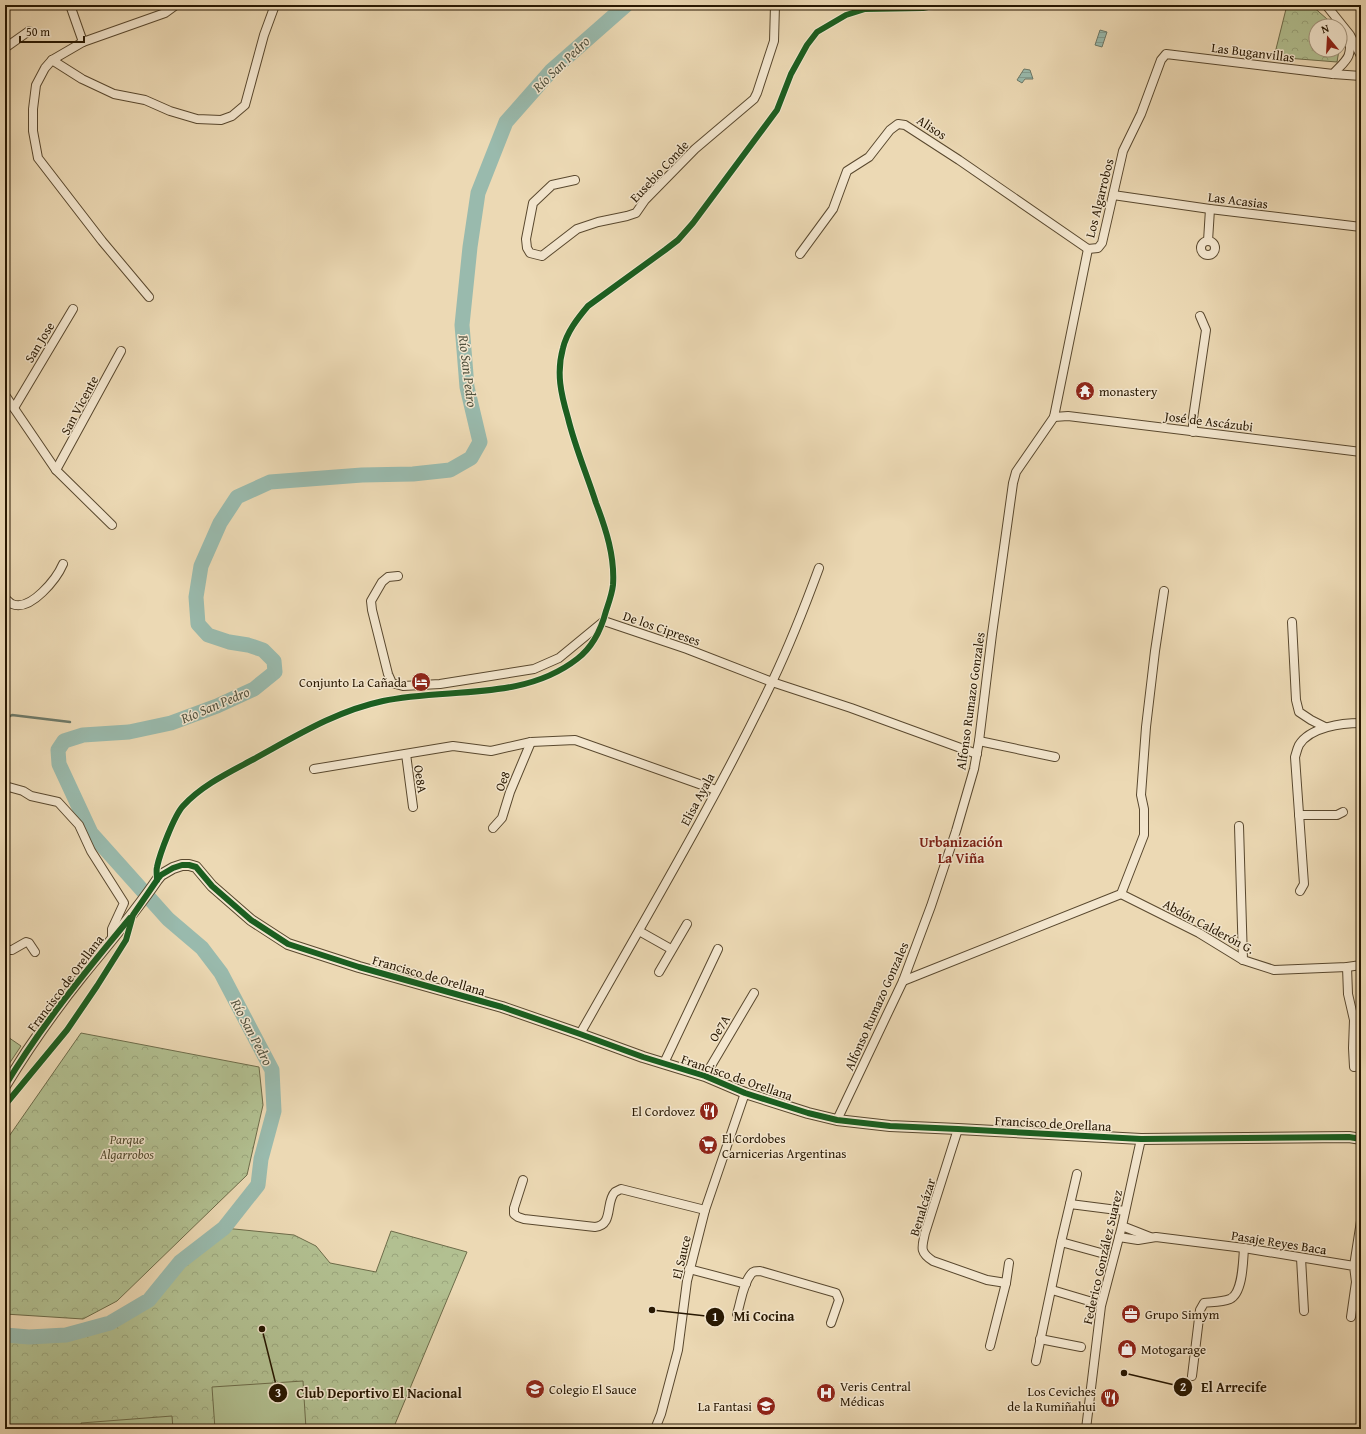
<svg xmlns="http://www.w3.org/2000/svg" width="1366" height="1434" font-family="'Gentium Book Plus',serif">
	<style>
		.forest { fill: url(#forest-crowns); stroke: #6d6c4a }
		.garden { fill: #b2c091; stroke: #6d6c4a }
		.water { fill: url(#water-rules); stroke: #6c7969 }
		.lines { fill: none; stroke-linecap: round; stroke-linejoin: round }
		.stream { stroke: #6c7969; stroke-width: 2.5 }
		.river { stroke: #99baad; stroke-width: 15 }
		.minor-casing { stroke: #59482e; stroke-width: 10 }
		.tertiary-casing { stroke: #59482e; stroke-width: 12 }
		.minor { stroke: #f3e6ce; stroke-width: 8 }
		.tertiary { stroke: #f3e6ce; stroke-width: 10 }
		.cycleway-casing { stroke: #f3e6ce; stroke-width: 8 }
		.cycleway { stroke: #1b5e20; stroke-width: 6 }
		.labels { text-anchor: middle; stroke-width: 3; stroke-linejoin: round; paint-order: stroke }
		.street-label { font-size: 13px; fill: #281802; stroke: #f3e6ce }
		.poi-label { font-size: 13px; fill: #281802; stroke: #f3e6ce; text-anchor: start }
		.park-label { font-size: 13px; font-style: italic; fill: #514a2d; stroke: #f3e6ce }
		.water-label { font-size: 14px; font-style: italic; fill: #50513e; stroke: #f3e6ce }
		.neighbourhood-label { font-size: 14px; font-weight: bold; fill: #7a1f14; stroke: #f3e6ce }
		.leader { fill: none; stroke: #281802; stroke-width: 1.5 }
		.callout-dot { fill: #281802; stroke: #f3e6ce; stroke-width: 1.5 }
		.mark-label { font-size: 12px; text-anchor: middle; font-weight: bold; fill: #fff }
		.callout-label { font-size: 14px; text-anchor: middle; font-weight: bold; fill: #281802; stroke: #f3e6ce; stroke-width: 3; stroke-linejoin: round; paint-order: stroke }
	</style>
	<defs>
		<pattern id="forest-crowns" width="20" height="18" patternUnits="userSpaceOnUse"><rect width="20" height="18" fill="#b2c091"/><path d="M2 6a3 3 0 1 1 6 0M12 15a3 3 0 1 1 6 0" fill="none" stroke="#99a47b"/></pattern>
		<pattern id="water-rules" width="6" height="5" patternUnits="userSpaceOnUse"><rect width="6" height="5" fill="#99baad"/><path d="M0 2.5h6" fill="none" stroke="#849f93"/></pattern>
	</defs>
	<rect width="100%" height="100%" fill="#ecd9b4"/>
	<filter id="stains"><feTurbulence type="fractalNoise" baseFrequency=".005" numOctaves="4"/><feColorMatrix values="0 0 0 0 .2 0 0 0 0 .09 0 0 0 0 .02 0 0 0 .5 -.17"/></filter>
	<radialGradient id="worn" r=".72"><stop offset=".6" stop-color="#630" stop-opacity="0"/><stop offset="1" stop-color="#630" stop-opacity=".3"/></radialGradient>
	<!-- forest -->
	<g class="forest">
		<polygon points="1287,5 1311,5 1335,26 1316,26 1316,50 1339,50 1337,62 1274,57"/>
		<polygon points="81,1033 259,1067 263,1105 247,1175 117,1301 83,1319 5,1314 5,1142"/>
		<polygon points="224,1228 294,1235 316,1246 330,1263 376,1272 391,1231 467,1252 393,1429 5,1429 5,1338 66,1335 110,1323 149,1300 180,1262"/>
	</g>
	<!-- garden -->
	<g class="garden">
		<polygon points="5,1035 21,1046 5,1070"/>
		<polygon points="303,1381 306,1429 215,1429 212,1387"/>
		<polygon points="172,1416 173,1429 82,1429 81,1423"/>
	</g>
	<!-- water -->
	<g class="water">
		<polygon points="1100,30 1107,32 1102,47 1095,45"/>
		<polygon points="1024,69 1030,70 1033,79 1025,79 1022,83 1017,80"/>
	</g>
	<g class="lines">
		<!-- stream -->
		<polyline class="stream" points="5,719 12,715 70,722"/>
		<!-- river -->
		<polyline class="river" points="5,1335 29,1337 66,1335 110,1323 149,1300 180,1262 224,1228 258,1185 261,1159 274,1111 272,1070 221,973 202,948 168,919 91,833 59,764 58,750 64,741 83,735 129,732 171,723 217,706 254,689 275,672 274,661 263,650 248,645 229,642 208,635 198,624 196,597 201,566 220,523 237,497 270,482 362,475 413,474 450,470 471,458 480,442 467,387 462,325 470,247 478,193 506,122 551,71 626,5"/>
		<!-- minor casing -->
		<g class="minor-casing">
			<g id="minor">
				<polyline points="70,5 83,42"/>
				<polyline points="1326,5 1350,35 1361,56"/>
				<polyline points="5,48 29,31"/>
				<polyline points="52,60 82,79 114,94 145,100 170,111 197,119 221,120 232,116 245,105 264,35 275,5"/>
				<path d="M 1333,74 C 1348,58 1351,59 1350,37"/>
				<polyline points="575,180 552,185 533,203 526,239 527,248 530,253 542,256 577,229 598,222 627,216 636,213 645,200 695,149 754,99 757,93 774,41 775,5"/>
				<polyline points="1113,195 1210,209 1361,227"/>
				<circle cx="1208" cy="248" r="7"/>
				<polyline points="1208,241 1210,209"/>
				<polyline points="1088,249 1098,248 1102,243 1123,151 1141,114 1161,60 1166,54 1333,74 1361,76"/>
				<polyline points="800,254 833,209 847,171 869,157 890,130 898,124 905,125 959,160 1088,249"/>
				<polyline points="149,297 102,241 38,158 33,131 33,109 36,85 45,68 52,60 83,42 165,13 176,5"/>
				<polyline points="5,395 56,470 112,525"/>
				<polyline points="14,408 73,309"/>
				<polyline points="1054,417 1068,416 1361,452"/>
				<polyline points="1193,432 1193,418 1206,330 1200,316"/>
				<polyline points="56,470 121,351"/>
				<polyline points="398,576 388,577 382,582 371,601 372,610 388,674 392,683 403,686 440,684 534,669 559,658 604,621 687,649 772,682 851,708 977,754"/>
				<path d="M 5,598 C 7,600 10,603 12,604 C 31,612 57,578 63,564"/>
				<polyline points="1292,622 1296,700 1299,712 1311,720 1325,727"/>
				<polyline points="979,741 1055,757"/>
				<polyline points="406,754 413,807"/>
				<polyline points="314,769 453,746 491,751 531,742 575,740 716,790"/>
				<polyline points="5,786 23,791 31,796 58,802 79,825 91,851 124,903 112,929 112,939"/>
				<polyline points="1299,815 1337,815 1343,812"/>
				<polyline points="1239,826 1243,960"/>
				<polyline points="493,828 502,818 510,792 531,742"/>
				<path d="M 1300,891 L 1304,884 L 1295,757 C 1296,754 1297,749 1299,745 C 1310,727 1342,723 1361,723"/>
				<polyline points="1121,894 1199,933 1243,960 1274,970 1347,967 1361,965"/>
				<polyline points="639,931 671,949"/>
				<polyline points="5,950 12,950 26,942 29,943 35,952"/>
				<polyline points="1347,967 1348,994 1354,1020 1353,1048 1354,1067"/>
				<polyline points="659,972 687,924"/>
				<polyline points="903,981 1121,894 1144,835 1144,809 1141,795 1146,727 1155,651 1164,591"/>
				<path d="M 580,1034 C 646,917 715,801 773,680 C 790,644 805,606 819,568"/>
				<polyline points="664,1063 718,949"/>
				<polyline points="705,1076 754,993"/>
				<polyline points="837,1120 903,981 931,906 956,831 974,769 979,741 992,634 1013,483 1016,472 1054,417 1088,249"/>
				<path d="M 958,1129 L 925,1233 C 922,1247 919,1252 933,1261 L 987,1280 L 1006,1283"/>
				<path d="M 523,1180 L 514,1208 L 514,1214 L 518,1217 L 524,1219 L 595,1227 C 614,1225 605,1202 615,1192 C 617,1191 619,1190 621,1189 L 705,1210"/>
				<polyline points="1070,1204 1077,1174"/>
				<polyline points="1122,1226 1150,1237"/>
				<polyline points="1119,1237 1138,1240 1156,1237 1244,1248 1354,1266 1356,1282 1351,1317"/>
				<polyline points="1061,1242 1101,1253"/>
				<polyline points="1301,1258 1304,1311"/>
				<polyline points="1354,1266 1361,1221"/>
				<polyline points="689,1269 746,1284"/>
				<polyline points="1052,1290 1089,1301"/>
				<path d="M 737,1314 C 741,1301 743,1284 751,1274 C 753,1271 756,1271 760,1271 L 836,1293 L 839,1300 L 831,1323"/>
				<polyline points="1040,1339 1081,1347"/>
				<polyline points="990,1346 1006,1283 1009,1263"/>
				<polyline points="1036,1361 1061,1242 1070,1204 1125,1211"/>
				<path d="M 1192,1376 L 1200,1310 L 1204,1303 C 1213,1302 1222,1302 1230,1299 C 1243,1293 1243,1261 1244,1248"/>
				<polyline points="655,1429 661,1414 678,1350 687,1281 705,1210 745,1093"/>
				<polyline points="1086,1429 1101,1306 1122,1226 1141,1139"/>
			</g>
		</g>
		<!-- tertiary casing -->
		<g class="tertiary-casing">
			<path id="tertiary" d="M 5,1086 C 28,1048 54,1011 82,976 C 108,944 134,914 157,880 L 161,875 L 173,868 L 182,865 L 189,865 L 196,867 L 212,886 L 251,920 L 288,944 L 359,967 L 502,1007 L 580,1034 L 643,1057 L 705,1076 L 745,1093 L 808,1113 L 837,1120 L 890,1126 L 958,1129 L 1141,1139 L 1349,1137 L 1361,1139"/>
		</g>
		<!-- minor -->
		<use href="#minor" class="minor"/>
		<!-- tertiary -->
		<use href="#tertiary" class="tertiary"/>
		<!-- cycleway casing -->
		<g class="cycleway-casing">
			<g id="cycleway">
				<path d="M 157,880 C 157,876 156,871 157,867 C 160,853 174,816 183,806 C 202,785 230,772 254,759 C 296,736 336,711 383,701 C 447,687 522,702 577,659 C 593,647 601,630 606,611 C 609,602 612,594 613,585 C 615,557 606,529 596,503 C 587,475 575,447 568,418 C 561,394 556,373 563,348 C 567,332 577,319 588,306 L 665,250 L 678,240 L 693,223 L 777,110 L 791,74 L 807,45 L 817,32 L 846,15 L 865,9 L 923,8 L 938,5"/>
				<path d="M 5,1086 C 41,1026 85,972 130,918"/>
				<polyline points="5,1105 67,1030 97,986 126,940 133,915 157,880 161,875 173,868 182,865 189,865 196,867 212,886 251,920 288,944 359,967 502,1007 580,1034 643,1057 705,1076 745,1093 808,1113 837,1120 890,1126 958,1129 1141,1139 1349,1137 1361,1139"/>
			</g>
		</g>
		<!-- cycleway -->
		<use href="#cycleway" class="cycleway"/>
	</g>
	<!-- icons -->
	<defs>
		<g id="temple-disc" transform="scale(1)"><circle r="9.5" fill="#8f2418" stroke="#f3e6ce"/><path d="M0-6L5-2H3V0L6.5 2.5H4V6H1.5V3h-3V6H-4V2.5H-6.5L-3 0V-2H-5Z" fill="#fff"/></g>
		<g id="hotel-disc" transform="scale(1)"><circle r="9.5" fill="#8f2418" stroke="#f3e6ce"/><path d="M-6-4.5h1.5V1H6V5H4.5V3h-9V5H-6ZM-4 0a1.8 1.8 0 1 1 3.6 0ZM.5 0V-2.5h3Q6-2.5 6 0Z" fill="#fff"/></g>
		<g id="restaurant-disc" transform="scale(1)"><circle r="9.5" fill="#8f2418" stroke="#f3e6ce"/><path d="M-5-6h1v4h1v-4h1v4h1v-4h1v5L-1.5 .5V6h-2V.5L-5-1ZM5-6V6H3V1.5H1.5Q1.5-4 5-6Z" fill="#fff"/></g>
		<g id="supermarket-disc" transform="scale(1)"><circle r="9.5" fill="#8f2418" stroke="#f3e6ce"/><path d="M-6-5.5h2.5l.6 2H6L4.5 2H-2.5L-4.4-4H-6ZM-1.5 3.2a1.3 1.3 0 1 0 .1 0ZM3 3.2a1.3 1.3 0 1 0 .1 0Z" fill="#fff"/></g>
		<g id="office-disc" transform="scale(1)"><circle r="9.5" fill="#8f2418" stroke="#f3e6ce"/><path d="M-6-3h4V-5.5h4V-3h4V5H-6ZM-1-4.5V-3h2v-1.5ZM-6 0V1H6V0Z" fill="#fff"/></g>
		<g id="shop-disc" transform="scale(1)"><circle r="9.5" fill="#8f2418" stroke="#f3e6ce"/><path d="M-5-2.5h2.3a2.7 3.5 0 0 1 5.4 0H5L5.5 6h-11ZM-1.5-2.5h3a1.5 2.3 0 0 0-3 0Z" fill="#fff"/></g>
		<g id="school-disc" transform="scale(1)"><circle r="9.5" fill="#8f2418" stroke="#f3e6ce"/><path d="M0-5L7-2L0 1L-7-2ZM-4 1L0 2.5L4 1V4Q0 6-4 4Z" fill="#fff"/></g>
		<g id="hospital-disc" transform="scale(1)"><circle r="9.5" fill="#8f2418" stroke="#f3e6ce"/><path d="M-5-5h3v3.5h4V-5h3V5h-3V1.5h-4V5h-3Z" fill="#fff"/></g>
	</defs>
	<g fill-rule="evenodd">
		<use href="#temple-disc" x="1085" y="391"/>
		<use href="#hotel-disc" x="421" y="682"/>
		<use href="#restaurant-disc" x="709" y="1111"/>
		<use href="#supermarket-disc" x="708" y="1145"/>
		<use href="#office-disc" x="1131" y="1314"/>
		<use href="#shop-disc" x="1127" y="1349"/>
		<use href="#school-disc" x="535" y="1389"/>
		<use href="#hospital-disc" x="826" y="1393"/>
		<use href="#restaurant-disc" x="1110" y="1398"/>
		<use href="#school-disc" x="766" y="1406"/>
	</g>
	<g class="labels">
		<!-- street labels -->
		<g class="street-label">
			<text transform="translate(1253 52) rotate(7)" y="5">Las Buganvillas</text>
			<text transform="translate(932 127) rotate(33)" y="5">Alisos</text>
			<text transform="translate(659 171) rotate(-47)" y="5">Eusebio Conde</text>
			<text transform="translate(1099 198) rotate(-76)" y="5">Los Algarrobos</text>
			<text transform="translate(1238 200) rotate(7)" y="5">Las Acasias</text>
			<text transform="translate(39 342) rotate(-59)" y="5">San Jose</text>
			<text transform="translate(79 405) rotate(-62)" y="5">San Vicente</text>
			<text transform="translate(1209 421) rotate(7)" y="5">José de Ascázubi</text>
			<text transform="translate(662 628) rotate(19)" y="5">De los Cipreses</text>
			<text transform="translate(970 701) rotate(-82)" y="5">Alfonso Rumazo Gonzales</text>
			<text transform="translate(421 779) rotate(82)" y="5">Oe8A</text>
			<text transform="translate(502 781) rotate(-69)" y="5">Oe8</text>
			<text transform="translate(697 799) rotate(-62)" y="5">Elisa Ayala</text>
			<text transform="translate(1209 926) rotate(28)" y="5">Abdón Calderón G.</text>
			<text transform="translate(429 975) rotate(16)" y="5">Francisco de Orellana</text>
			<text transform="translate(65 983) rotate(-53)" y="5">Francisco de Orellana</text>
			<text transform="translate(876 1006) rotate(-66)" y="5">Alfonso Rumazo Gonzales</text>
			<text transform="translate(719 1028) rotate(-59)" y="5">Oe7A</text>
			<text transform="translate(737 1077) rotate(19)" y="5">Francisco de Orellana</text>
			<text transform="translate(1053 1123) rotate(3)" y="5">Francisco de Orellana</text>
			<text transform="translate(922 1207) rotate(-73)" y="5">Benalcázar</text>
			<text transform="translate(1279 1242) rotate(9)" y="5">Pasaje Reyes Baca</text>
			<text transform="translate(681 1257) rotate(-77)" y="5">El Sauce</text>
			<text transform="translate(1102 1257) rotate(-77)" y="5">Federico González Suarez</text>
		</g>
		<!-- poi labels -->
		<g class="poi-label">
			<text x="1099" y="396">monastery</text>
			<text x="407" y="687" text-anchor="end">Conjunto La Cañada</text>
			<text x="695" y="1116" text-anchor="end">El Cordovez</text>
			<text x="722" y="1143">El Cordobes<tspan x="722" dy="15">Carnicerias Argentinas</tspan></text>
			<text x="1145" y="1319">Grupo Simym</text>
			<text x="1141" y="1354">Motogarage</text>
			<text x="840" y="1391">Veris Central<tspan x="840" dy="15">Médicas</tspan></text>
			<text x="549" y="1394">Colegio El Sauce</text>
			<text x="1096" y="1396" text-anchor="end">Los Ceviches<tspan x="1096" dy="15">de la Rumiñahui</tspan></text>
			<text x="752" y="1411" text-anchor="end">La Fantasi</text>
		</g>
		<!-- park labels -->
		<g class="park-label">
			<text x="127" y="1144">Parque<tspan x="127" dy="15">Algarrobos</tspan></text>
		</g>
		<!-- water labels -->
		<g class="water-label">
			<text transform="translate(561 64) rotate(-44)" y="5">Río San Pedro</text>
			<text transform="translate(468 371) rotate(83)" y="5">Río San Pedro</text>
			<text transform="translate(215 705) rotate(-23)" y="5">Río San Pedro</text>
			<text transform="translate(252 1032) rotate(62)" y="5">Río San Pedro</text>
		</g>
		<!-- neighbourhood labels -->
		<g class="neighbourhood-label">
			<text x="961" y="847">Urbanización<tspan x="961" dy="16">La Viña</tspan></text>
		</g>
	</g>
	<!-- callouts -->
	<path class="leader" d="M652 1310L715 1317M1124 1373L1183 1387M262 1329L278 1393"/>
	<g class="callout-dot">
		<circle cx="652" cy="1310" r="4"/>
		<circle cx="1124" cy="1373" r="4"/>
		<circle cx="262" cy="1329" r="4"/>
		<circle cx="715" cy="1317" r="10"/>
		<circle cx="1183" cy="1387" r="10"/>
		<circle cx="278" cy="1393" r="10"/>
	</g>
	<g class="mark-label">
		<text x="715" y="1321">1</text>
		<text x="1183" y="1391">2</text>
		<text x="278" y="1397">3</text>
	</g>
	<g class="callout-label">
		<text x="764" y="1321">Mi Cocina</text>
		<text x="1234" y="1392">El Arrecife</text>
		<text x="379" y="1398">Club Deportivo El Nacional</text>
	</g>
	<!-- margin -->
	<rect width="1366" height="1434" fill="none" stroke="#ecd9b4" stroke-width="20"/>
	<rect x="6" y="6" width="1354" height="1422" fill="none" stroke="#281802" stroke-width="2"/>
	<rect x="10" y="10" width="1346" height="1414" fill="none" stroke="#281802"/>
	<!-- north arrow -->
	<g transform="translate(1328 38) rotate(342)"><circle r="19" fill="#f3e6ce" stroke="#a2947c"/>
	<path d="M0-3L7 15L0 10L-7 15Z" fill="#8f2418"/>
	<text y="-6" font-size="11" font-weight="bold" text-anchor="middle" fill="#281802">N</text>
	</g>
	<!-- scale -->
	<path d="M20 36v6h64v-6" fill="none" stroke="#281802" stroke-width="2"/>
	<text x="26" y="36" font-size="12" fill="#281802" stroke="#f3e6ce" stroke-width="3" paint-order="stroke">50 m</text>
	<rect width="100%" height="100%" filter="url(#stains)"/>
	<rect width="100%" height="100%" fill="url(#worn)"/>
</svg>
